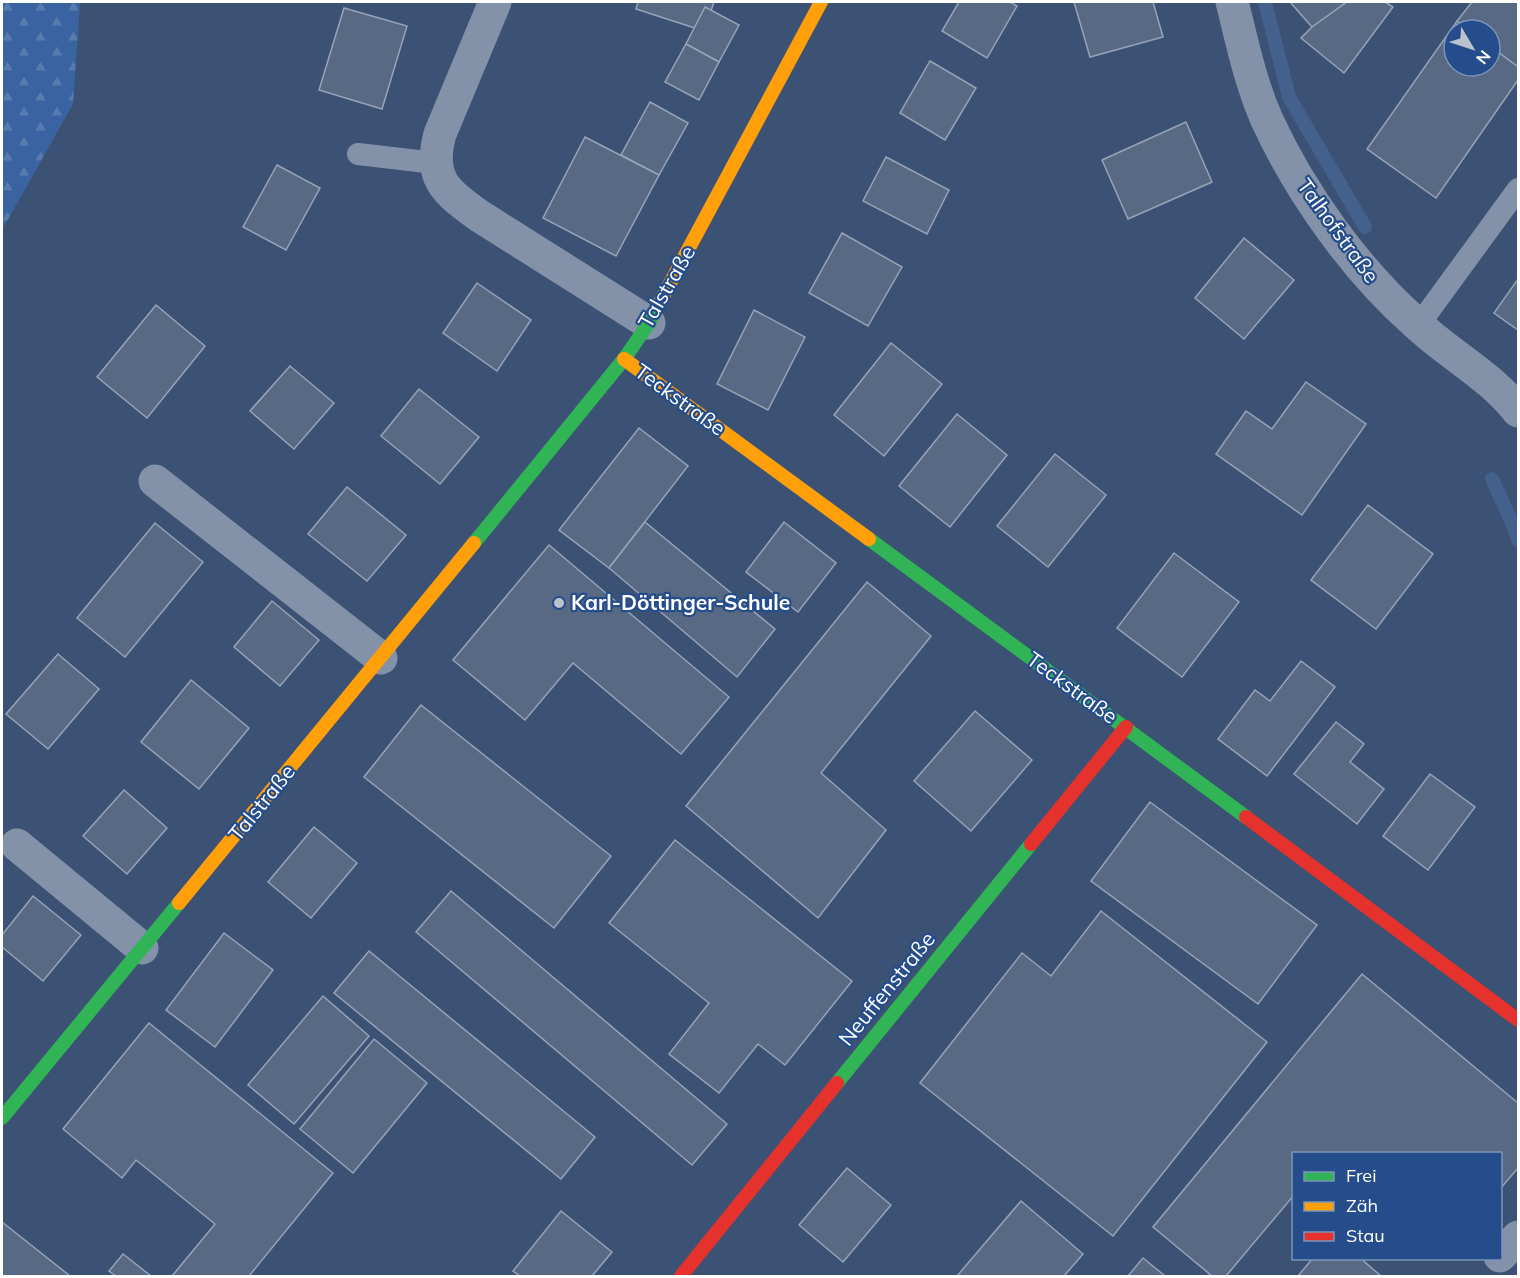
<svg xmlns="http://www.w3.org/2000/svg" width="1520" height="1278" font-family="Mulish,sans-serif">
	<style>
		.forest { fill: url(#forest-firs) }
		.lines { fill: none; stroke-linecap: round; stroke-linejoin: round }
		.stream { stroke: #44608c; stroke-width: 14 }
		.building { fill: #586984; stroke: #97a3b7; stroke-width: 1.5 }
		.lane { stroke: #8392a8; stroke-width: 22 }
		.street { stroke: #8392a8; stroke-width: 33 }
		.fast { stroke: #30b455; stroke-width: 14 }
		.slow { stroke: #ff9f0a; stroke-width: 14 }
		.jam { stroke: #e5322d; stroke-width: 14 }
		.poi-dot { fill: #bbc2ce; stroke: #254d8b; stroke-width: 2 }
		.labels { text-anchor: middle; stroke-width: 4.5; stroke-linejoin: round; paint-order: stroke }
		.street-label { font-size: 21px; fill: #fff; stroke: #254d8b }
		.poi-label { font-size: 21px; font-weight: bold; fill: #fff; stroke: #254d8b; text-anchor: start }
	</style>
	<defs>
		<pattern id="forest-firs" width="22" height="20" patternUnits="userSpaceOnUse" patternTransform="scale(1.5)"><rect width="22" height="20" fill="#3963a1"/><path d="M5 1l3.5 6h-7zM16 11l3.5 6h-7z" fill="#577aaf"/></pattern>
	</defs>
	<rect width="100%" height="100%" fill="#3c5274"/>
	<!-- forest -->
	<polygon class="forest" points="2,2 80,2 73,104 2,230"/>
	<g class="lines">
		<!-- stream -->
		<g class="stream">
			<polyline points="1265,2 1289,97 1365,227"/>
			<polyline points="1492,479 1514,527 1518,540"/>
		</g>
	</g>
	<!-- building -->
	<g class="building">
		<polygon points="638,2 714,2 704,31 636,9"/>
		<polygon points="959,2 1010,2 1017,6 987,58 942,31"/>
		<polygon points="1074,2 1153,2 1163,37 1090,57"/>
		<polygon points="1290,2 1347,2 1312,27"/>
		<polygon points="1347,2 1385,2 1393,7 1344,73 1301,38 1312,27"/>
		<polygon points="1472,2 1518,2 1518,67 1490,46 1490,30 1469,30 1457,21"/>
		<polygon points="705,7 739,25 719,62 686,44"/>
		<polygon points="344,8 407,26 382,109 319,90"/>
		<polygon points="1457,21 1469,30 1454,30 1454,66 1490,66 1490,46 1518,67 1518,80 1436,198 1367,149"/>
		<polygon points="686,44 719,62 699,100 665,82"/>
		<polygon points="930,61 976,88 945,140 900,113"/>
		<polygon points="650,102 688,123 659,175 621,155"/>
		<polygon points="1186,122 1212,182 1128,219 1102,160"/>
		<polygon points="585,137 659,175 616,256 543,218"/>
		<polygon points="886,157 949,190 927,234 863,201"/>
		<polygon points="277,165 320,188 286,250 243,227"/>
		<polygon points="842,233 902,267 868,326 809,293"/>
		<polygon points="1244,238 1294,280 1244,339 1195,298"/>
		<polygon points="1518,279 1518,330 1494,313"/>
		<polygon points="477,283 531,320 497,371 443,333"/>
		<polygon points="156,305 205,346 147,418 97,377"/>
		<polygon points="754,310 805,337 768,410 717,384"/>
		<polygon points="891,343 942,384 884,456 834,415"/>
		<polygon points="290,366 334,403 294,449 250,411"/>
		<polygon points="1306,382 1366,424 1302,515 1216,454 1246,411 1272,429"/>
		<polygon points="419,389 479,437 440,484 381,436"/>
		<polygon points="957,414 1007,455 950,527 899,486"/>
		<polygon points="639,428 688,466 609,568 559,530"/>
		<polygon points="1055,454 1106,495 1048,567 997,526"/>
		<polygon points="347,487 406,535 367,581 308,534"/>
		<polygon points="1368,505 1433,554 1376,629 1311,580"/>
		<polygon points="645,522 775,629 737,677 609,568"/>
		<polygon points="784,522 836,563 798,612 746,572"/>
		<polygon points="155,523 203,562 125,657 77,618"/>
		<polygon points="549,545 729,697 681,754 573,663 525,720 453,660"/>
		<polygon points="1174,553 1239,602 1182,677 1117,628"/>
		<polygon points="867,582 931,636 821,773 886,830 818,918 686,806"/>
		<polygon points="272,601 319,640 280,686 234,647"/>
		<polygon points="58,654 99,689 48,749 6,714"/>
		<polygon points="1301,661 1335,687 1267,776 1218,739 1255,690 1270,701"/>
		<polygon points="191,680 249,728 199,789 141,742"/>
		<polygon points="421,705 611,856 554,928 364,777"/>
		<polygon points="975,711 1032,760 971,831 914,781"/>
		<polygon points="1336,722 1364,744 1350,762 1384,789 1357,824 1294,774"/>
		<polygon points="1430,774 1475,807 1428,870 1383,836"/>
		<polygon points="124,790 167,828 127,874 83,836"/>
		<polygon points="1150,802 1317,925 1258,1004 1091,881"/>
		<polygon points="314,827 357,863 311,918 268,882"/>
		<polygon points="675,840 852,981 785,1065 758,1044 719,1093 669,1054 709,1003 609,923"/>
		<polygon points="451,891 727,1124 692,1165 416,932"/>
		<polygon points="33,896 81,935 43,981 2,947 2,935"/>
		<polygon points="1101,911 1267,1042 1113,1236 920,1083 1022,953 1051,976"/>
		<polygon points="224,933 273,970 215,1047 166,1010"/>
		<polygon points="369,951 595,1137 561,1179 334,993"/>
		<polygon points="1362,974 1518,1103 1518,1168 1500,1189 1500,1154 1294,1154 1294,1195 1226,1276 1212,1276 1153,1227"/>
		<polygon points="323,996 369,1036 294,1124 248,1085"/>
		<polygon points="149,1023 333,1173 249,1276 172,1276 215,1224 136,1160 122,1178 63,1129"/>
		<polygon points="374,1039 427,1083 353,1173 300,1129"/>
		<polygon points="847,1168 891,1205 843,1262 799,1225"/>
		<polygon points="1021,1201 1083,1254 1064,1276 957,1276"/>
		<polygon points="561,1211 612,1252 592,1276 520,1276 513,1271"/>
		<polygon points="2,1222 70,1276 2,1276"/>
		<polygon points="123,1254 151,1276 116,1276 109,1271"/>
		<polygon points="1143,1258 1165,1276 1128,1276"/>
		<polygon points="1313,1258 1360,1258 1381,1276 1298,1276"/>
	</g>
	<g class="lines">
		<!-- lane -->
		<g class="lane">
			<polyline points="358,154 435,163"/>
			<polyline points="1418,326 1518,189"/>
		</g>
		<!-- street -->
		<g class="street">
			<path d="M 495,2 L 440,134 C 428,178 445,191 478,215 L 649,323"/>
			<path d="M 1232,2 C 1242,41 1250,82 1267,120 C 1301,194 1357,272 1418,325 C 1450,355 1491,376 1518,411"/>
			<polyline points="155,481 381,658"/>
			<polyline points="17,845 142,948"/>
			<polyline points="1500,1256 1518,1237"/>
		</g>
		<!-- fast -->
		<g class="fast">
			<polyline points="869,539 1246,817"/>
			<polyline points="474,543 624,359 649,323 660,302"/>
			<polyline points="837,1083 1031,844"/>
			<polyline points="2,1118 179,903"/>
		</g>
		<!-- slow -->
		<g class="slow">
			<polyline points="660,302 821,2"/>
			<polyline points="624,359 869,539"/>
			<polyline points="179,903 474,543"/>
		</g>
		<!-- jam -->
		<g class="jam">
			<polyline points="1246,817 1518,1020"/>
			<polyline points="1031,844 1126,727"/>
			<polyline points="681,1276 837,1083"/>
		</g>
	</g>
	<!-- markers -->
	<circle class="poi-dot" cx="559" cy="603" r="6"/>
	<g class="labels">
		<!-- street labels -->
		<g class="street-label">
			<text transform="translate(1338 231) rotate(54)" y="7">Talhofstraße</text>
			<text transform="translate(667 287) rotate(-60)" y="7">Talstraße</text>
			<text transform="translate(680 400) rotate(36)" y="7">Teckstraße</text>
			<text transform="translate(1072 688) rotate(36)" y="7">Teckstraße</text>
			<text transform="translate(262 803) rotate(-51)" y="7">Talstraße</text>
			<text transform="translate(887 989) rotate(-51)" y="7">Neuffenstraße</text>
		</g>
		<!-- poi labels -->
		<g class="poi-label">
			<text x="571" y="610">Karl-Döttinger-Schule</text>
		</g>
	</g>
	<!-- border -->
	<rect width="1520" height="1278" fill="none" stroke="#ffffff" stroke-width="6"/>
	<!-- legend -->
	<rect x="1292" y="1152" width="210" height="108" fill="#254d8b" stroke="#7c94b9" stroke-width="1.5"/>
	<rect x="1304" y="1172" width="30" height="9" fill="#30b455" stroke="#7c94b9" stroke-width="1.5"/>
	<text x="1346" y="1182" font-size="18" fill="#ffffff">Frei</text>
	<rect x="1304" y="1202" width="30" height="9" fill="#ff9f0a" stroke="#7c94b9" stroke-width="1.5"/>
	<text x="1346" y="1212" font-size="18" fill="#ffffff">Zäh</text>
	<rect x="1304" y="1232" width="30" height="9" fill="#e5322d" stroke="#7c94b9" stroke-width="1.5"/>
	<text x="1346" y="1242" font-size="18" fill="#ffffff">Stau</text>
	<!-- north arrow -->
	<g transform="translate(1472 48) rotate(129)"><circle r="28" fill="#254d8b" stroke="#7c94b9" stroke-width="1.5"/>
	<path d="M0-4.5L10 22L0 15L-10 22Z" fill="#bbc2ce"/>
	<text y="-9" font-size="16" font-weight="bold" text-anchor="middle" fill="#ffffff">N</text>
	</g>
</svg>
